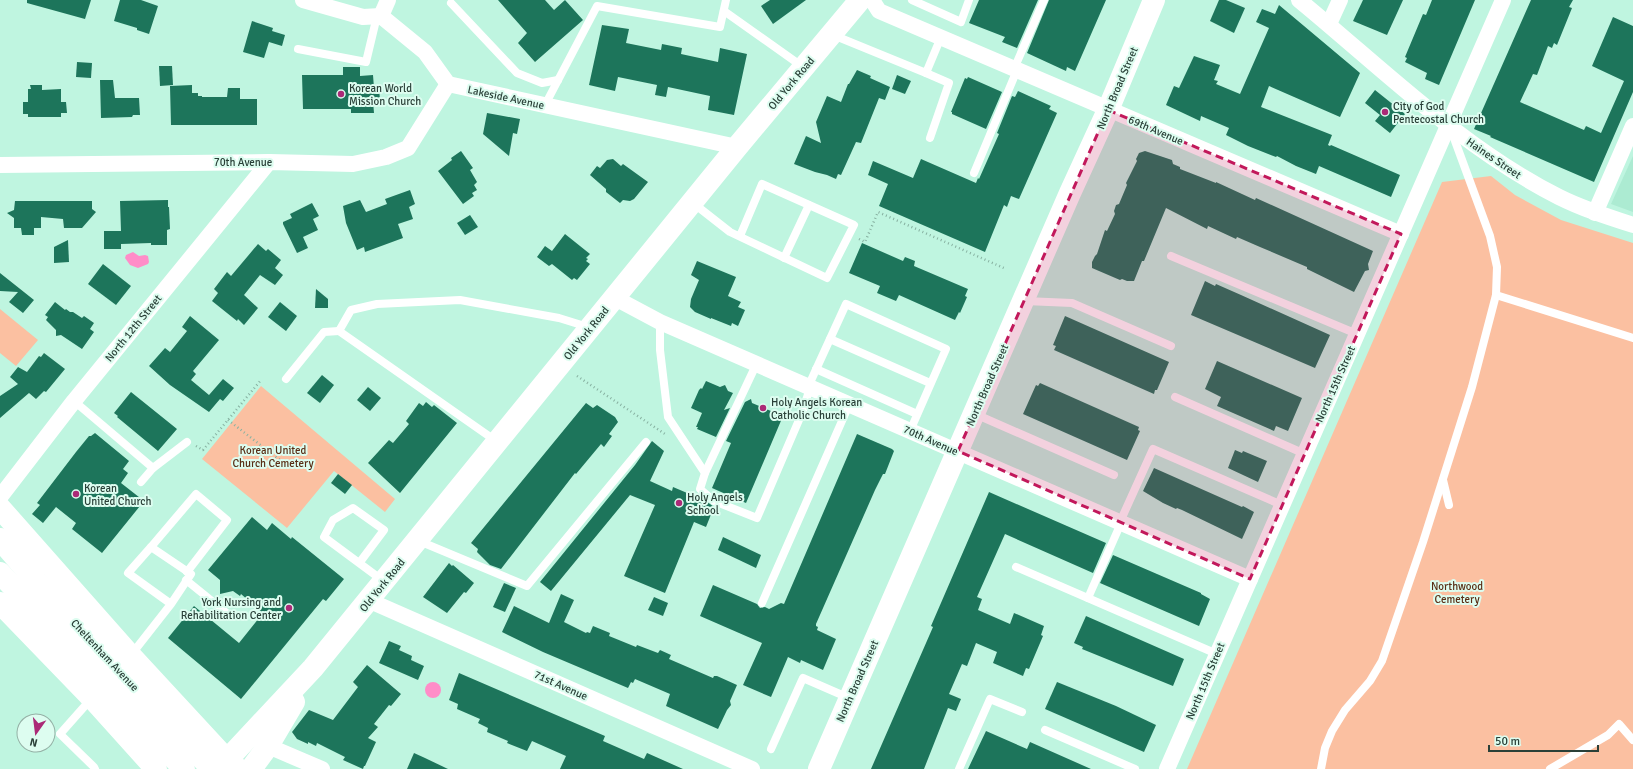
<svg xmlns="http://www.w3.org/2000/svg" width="1633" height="769" font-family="Signika,sans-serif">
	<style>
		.built { fill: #acebd2 }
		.green { fill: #fbc0a1 }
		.water { fill: #ff8dc8 }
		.building { fill: #1d755b }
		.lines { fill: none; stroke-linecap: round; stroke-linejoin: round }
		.path { stroke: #87b1a1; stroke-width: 2.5; stroke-dasharray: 1 3; stroke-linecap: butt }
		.service { stroke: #fff; stroke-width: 8 }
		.minor { stroke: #fff; stroke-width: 16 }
		.primary { stroke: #fff; stroke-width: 22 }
		.trunk { stroke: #fff; stroke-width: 22 }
		.marked { fill: #c2185b; fill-opacity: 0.2; stroke: #c2185b; stroke-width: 3; stroke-dasharray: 8 5; stroke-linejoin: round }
		.poi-dot { fill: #ab2a77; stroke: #ddfdf0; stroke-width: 1.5 }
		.labels { text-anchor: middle; stroke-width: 4; stroke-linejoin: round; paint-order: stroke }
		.street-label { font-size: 11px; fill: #2a4038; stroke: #ddfdf0 }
		.poi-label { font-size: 11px; fill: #2a4038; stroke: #ddfdf0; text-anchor: start }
		.park-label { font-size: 11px; fill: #592e15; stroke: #ddfdf0 }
	</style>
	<rect width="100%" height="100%" fill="#bff5e0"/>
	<!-- built -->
	<polygon class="built" points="1633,156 1633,212 1611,204"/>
	<!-- green -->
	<g class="green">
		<polygon points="1491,176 1515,195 1561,220 1633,243 1633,769 1187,769 1442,182"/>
		<polygon points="0,309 38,340 16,366 0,353"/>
		<polygon points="261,386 395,499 385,512 334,471 287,528 202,459"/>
	</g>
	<!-- water -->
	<g class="water">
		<polygon points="133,252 139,256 145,255 148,256 149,262 148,264 138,268 130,265 125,258 126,255"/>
		<circle cx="433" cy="690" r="8"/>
	</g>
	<!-- building -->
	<g class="building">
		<polygon points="27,0 91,0 85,19 27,3"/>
		<polygon points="120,0 141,0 158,6 149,34 137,30 137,28 114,21"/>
		<polygon points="498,0 545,0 554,10 565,0 583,20 535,62 518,43 527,33"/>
		<polygon points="770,0 806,0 773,24 761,6"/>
		<polygon points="979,0 1038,0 1017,48 1002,42 1005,37 969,23"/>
		<polygon points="1049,0 1106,0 1075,71 1067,67 1066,71 1027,53"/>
		<polygon points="1219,0 1226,0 1245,8 1234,33 1210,21"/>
		<polygon points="1363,0 1403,0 1387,35 1353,21"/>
		<polygon points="1432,0 1475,0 1439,85 1425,79 1427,73 1405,62 1407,58 1405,57 1423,14 1426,15"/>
		<polygon points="1531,0 1573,0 1569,7 1572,8 1557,45 1554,43 1552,48 1548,46 1537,75 1533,74 1520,102 1584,130 1586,126 1601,133 1624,81 1592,66 1613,17 1633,26 1633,92 1594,182 1490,137 1491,136 1474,129"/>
		<polygon points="1279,5 1360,73 1340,117 1269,86 1261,107 1332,135 1328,145 1330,146 1331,145 1400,175 1391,197 1319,166 1316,174 1296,166 1277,156 1276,157 1248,146 1226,135 1229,128 1201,116 1200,121 1166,105 1174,86 1179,88 1194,56 1220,65 1214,80 1218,81 1216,84 1240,94 1269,28 1256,22 1262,9 1275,14"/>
		<polygon points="252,21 273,28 272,31 285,35 282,46 269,42 264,58 243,52"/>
		<polygon points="602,25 629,29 626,43 661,50 662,44 682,48 681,54 718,62 720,48 747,54 734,115 708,110 710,96 668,87 666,97 655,95 657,85 618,77 615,91 589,85"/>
		<polygon points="77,62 92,63 91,78 76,77"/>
		<polygon points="159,66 172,66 173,85 160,86"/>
		<polygon points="343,67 360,67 360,76 373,75 374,88 379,88 380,100 373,101 374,113 351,113 351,109 303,109 302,75 343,75"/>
		<polygon points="857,70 871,76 870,78 890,87 885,100 879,98 861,143 856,142 841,175 838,174 836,179 827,175 815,172 794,164 806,136 821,143 816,122 827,96 841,102 848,84 849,84"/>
		<polygon points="897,75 911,81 905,94 892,89"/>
		<polygon points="968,77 1002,92 986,129 952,114 952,112 951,112 965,78 967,79"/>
		<polygon points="100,80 113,80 115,98 139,98 140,115 133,115 132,117 101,118"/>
		<polygon points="30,85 42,85 42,90 61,89 61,102 66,102 67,113 61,113 61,117 28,117 28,114 23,114 23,102 28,102 28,89 31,89"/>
		<polygon points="192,85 192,93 198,93 198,96 202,96 202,97 227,97 228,88 240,88 240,99 257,99 257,125 171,125 170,86"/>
		<polygon points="1375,90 1405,114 1390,133 1375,121 1380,115 1365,103"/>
		<polygon points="1018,91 1051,106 1049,109 1057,113 1019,199 1011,196 1007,207 1004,205 985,252 879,206 888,184 868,175 873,161 913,178 921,159 976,183 978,178 979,179 999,134 997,133 1012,96 1015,97"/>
		<polygon points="487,113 520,119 517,134 513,133 509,156 483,134"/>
		<polygon points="461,151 473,168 470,170 477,182 474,185 477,190 472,193 474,196 463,204 438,171 452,160 451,158"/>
		<polygon points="1145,151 1172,160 1173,164 1180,167 1180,169 1216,183 1216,182 1255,200 1256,198 1373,251 1368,264 1369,270 1365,271 1354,292 1307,269 1307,267 1260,247 1237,237 1236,239 1208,226 1207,229 1166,208 1144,261 1142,261 1134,281 1127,281 1122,279 1120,280 1092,268 1092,262 1095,256 1097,254 1105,230 1107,231 1115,214 1114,211 1116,205 1119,204 1127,185 1126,183 1137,161 1136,159 1139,153"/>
		<polygon points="613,159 621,166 623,164 648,182 634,199 630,201 623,200 620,203 606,192 606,189 590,175 597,166 600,168 607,160"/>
		<polygon points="410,190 415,204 409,207 413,219 398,224 403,238 365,252 364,247 357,250 346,223 343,206 360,200 366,212 387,204 385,199"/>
		<polygon points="168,200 168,207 169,207 170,229 167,230 167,245 151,245 151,243 121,244 121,249 104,249 104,231 121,231 120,201"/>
		<polygon points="15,201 92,201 92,209 96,212 82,228 64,228 63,219 41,217 41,228 34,228 34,235 22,235 21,228 14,228 14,218 7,213 14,210"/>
		<polygon points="312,203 319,216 313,219 318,230 303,237 308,248 297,253 283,224 283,222 292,218 290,214"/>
		<polygon points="470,215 478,227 465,235 457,223"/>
		<polygon points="565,234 590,254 586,258 588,259 586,261 590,264 577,280 574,278 572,280 552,264 549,266 537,257 545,246 552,251"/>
		<polygon points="68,240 69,262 54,263 54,247"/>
		<polygon points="862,243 903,261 905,257 915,261 914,266 968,289 965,296 967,297 960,313 959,312 955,320 899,295 896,301 877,293 880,286 849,273"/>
		<polygon points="258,244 266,251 268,249 281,260 275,268 283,275 275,285 260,275 244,295 258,308 244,325 238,319 237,321 212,301 218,293 214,289 227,272 231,276"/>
		<polygon points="697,261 736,277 728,296 741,302 738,307 745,310 738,326 732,323 731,326 711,318 711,319 695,312 690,307 691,299 699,280 691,275"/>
		<polygon points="103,264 131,286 116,305 88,284"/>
		<polygon points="0,273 34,300 23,313 9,302 18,292 0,291"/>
		<polygon points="1205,281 1215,286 1216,284 1241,295 1330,335 1315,368 1191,315"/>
		<polygon points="316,289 328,299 328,308 315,308"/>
		<polygon points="55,302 65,310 66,309 70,312 73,312 82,318 84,316 94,323 90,329 94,332 82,349 61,335 56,336 56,330 46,320 48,317 45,315"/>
		<polygon points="280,302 297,316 286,331 268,317"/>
		<polygon points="190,316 219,340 193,371 196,374 191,380 209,395 223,379 234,388 223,401 220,399 209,412 170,385 149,366 165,348 170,352 187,331 182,327"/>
		<polygon points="1065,316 1169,362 1157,390 1155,390 1154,394 1054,350 1056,346 1053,345"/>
		<polygon points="44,353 65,369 46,392 44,391 36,399 29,393 0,418 0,396 18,384 10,377 18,367 27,372 39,356 41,357"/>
		<polygon points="1217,361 1302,398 1288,431 1276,426 1274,431 1217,406 1221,397 1205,389"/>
		<polygon points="322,375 334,385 320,403 307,393"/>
		<polygon points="706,381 720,387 725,385 728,391 733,393 724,410 730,408 716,437 697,429 698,427 696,427 702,413 691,408 699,390 701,388 702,389"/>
		<polygon points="1040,383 1139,427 1138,430 1140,431 1127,460 1023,414 1036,385 1038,386"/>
		<polygon points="368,387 381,398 370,411 357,400"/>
		<polygon points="131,392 177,429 158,451 117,417 118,416 114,413"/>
		<polygon points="751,399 752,403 783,416 746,503 712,488 731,443 726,441 745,402"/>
		<polygon points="426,402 432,407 434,405 457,423 400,493 368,463 389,440 393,443 409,424 406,421 419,403 423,406"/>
		<polygon points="586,403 593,408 597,405 615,417 618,422 609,434 612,436 604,447 601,444 576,474 575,473 501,569 490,565 477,552 478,549 471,543"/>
		<polygon points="95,433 129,461 123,469 128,473 121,483 144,501 102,553 72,529 76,523 56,507 43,523 32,514 40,505 37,503 76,452 89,436 91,436"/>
		<polygon points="857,434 892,449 894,451 885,474 883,474 875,490 816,624 816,626 818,627 817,630 836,639 823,670 801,660 800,663 788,657 771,697 743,685 762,643 700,616 713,585 757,604 760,608 765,607 769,609 781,603 784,604"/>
		<polygon points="652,441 664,451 650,481 672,491 673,487 706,501 714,507 706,527 694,522 665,593 624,576 655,505 630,495 551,591 540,582 635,465"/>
		<polygon points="1235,450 1242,453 1243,451 1267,461 1258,482 1228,468"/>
		<polygon points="1154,468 1242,507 1243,506 1254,512 1242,539 1182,510 1177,508 1176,509 1163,503 1143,491"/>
		<polygon points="338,474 352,485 345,494 331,483"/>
		<polygon points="989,492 1106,543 1093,573 1005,534 977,597 982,599 978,610 1010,624 1014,613 1044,626 1041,635 1043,636 1029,669 1026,668 1023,676 993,663 997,652 976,643 967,666 962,664 949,694 961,699 956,711 948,708 924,769 871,769 933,627 931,626"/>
		<polygon points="252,517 267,530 272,523 291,539 292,537 344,579 326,601 323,599 241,699 168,638 194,606 239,643 263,613 241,594 240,596 233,591 220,594 220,580 208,570"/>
		<polygon points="723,537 761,555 756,568 718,550"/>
		<polygon points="1113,555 1201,593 1201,594 1210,599 1199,626 1100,583"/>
		<polygon points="449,563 452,566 453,565 474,583 466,593 464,592 447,613 423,597"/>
		<polygon points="504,583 516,588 505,612 493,607"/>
		<polygon points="561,594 574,600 564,622 586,633 587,632 590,633 593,626 610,633 609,636 636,647 637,645 658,653 660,650 671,655 669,659 713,678 714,676 717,676 737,685 730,701 731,705 727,710 718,729 666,706 670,694 635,679 633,683 631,682 628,688 543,652 502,632 514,606 549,623"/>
		<polygon points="654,597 668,603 663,616 648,610"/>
		<polygon points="1086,616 1184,659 1173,686 1082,649 1083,647 1074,643"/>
		<polygon points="389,641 401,646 399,650 412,656 411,660 424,666 418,680 379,663"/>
		<polygon points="367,665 401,694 391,706 389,705 374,724 378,727 368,738 376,742 365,766 364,766 363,769 343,760 345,757 317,743 316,746 308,742 308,744 297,739 292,732 309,710 333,720 358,687 353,682"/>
		<polygon points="459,673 605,736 603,741 644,759 647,753 683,769 560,769 566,756 532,741 527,751 507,743 508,741 487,732 488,728 478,723 480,719 457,709 458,704 449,700"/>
		<polygon points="1057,682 1116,706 1156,725 1144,752 1045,709"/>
		<polygon points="986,731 1027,749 1030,742 1091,769 968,769"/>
		<polygon points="414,753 425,758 448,769 407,769"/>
	</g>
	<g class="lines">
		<!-- path -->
		<g class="path">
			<polyline points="859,239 865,242 878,212 1006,269"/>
			<polyline points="577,376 665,434"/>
			<polyline points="228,420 289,467"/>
			<polyline points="196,446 203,450 261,380"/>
		</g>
		<!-- service -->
		<g class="service">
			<polyline points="912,0 961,22 969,0"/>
			<polyline points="451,3 517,73 542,83 558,80"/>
			<polyline points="724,11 803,67"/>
			<polyline points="833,35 926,73 941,37"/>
			<polyline points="298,49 366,62 377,16"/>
			<polyline points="1014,69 1044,0"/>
			<polyline points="926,73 949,83 930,138"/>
			<polyline points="545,105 597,6 720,27 726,0"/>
			<polyline points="974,173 1017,70"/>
			<polyline points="693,203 730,232 827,278 854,225 762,184 740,236"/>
			<polyline points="1171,256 1357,334"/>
			<polyline points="784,258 809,205"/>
			<polyline points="1496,295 1633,338"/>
			<polyline points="1025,301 1072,303 1171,346"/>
			<polyline points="660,322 660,350 668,417 705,473 700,489 714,501 757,518 802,413 810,388"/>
			<polyline points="830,339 930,383"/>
			<polyline points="816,369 917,414"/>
			<polyline points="286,379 324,332 339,331"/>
			<polyline points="808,387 846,304 946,349 910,431"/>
			<polyline points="1175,397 1305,454"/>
			<polyline points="74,401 153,468 141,482"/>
			<polyline points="975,414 1114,475"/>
			<polyline points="496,441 339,331 351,310 377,304 460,300 559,318 588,327"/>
			<polyline points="153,468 187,442"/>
			<polyline points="705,473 756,365"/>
			<polyline points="1443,480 1449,505"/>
			<polyline points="1120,522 1153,449 1282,505"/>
			<polyline points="419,541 527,586 646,442"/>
			<polyline points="151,547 196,494 227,520 187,572"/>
			<polyline points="360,562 384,530 353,508 333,520 324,537 382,580"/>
			<polyline points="1016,567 1217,654"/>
			<polyline points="186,580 228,614"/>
			<polyline points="1088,598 1121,523"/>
			<polyline points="762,603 849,405"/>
			<polyline points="131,655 171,604 128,573 151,547 191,574 171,604"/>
			<polyline points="91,699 60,734 94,767 95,769"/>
			<polyline points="1045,730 1135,769"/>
			<polyline points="771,749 803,678 849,698"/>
			<polyline points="959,769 990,699 1022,712"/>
			<polyline points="1321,769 1325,748 1332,731 1345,710 1370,681 1382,661 1423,542 1472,387 1496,295 1497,267 1490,236 1451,130"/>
			<polyline points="1550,769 1608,735 1619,724 1633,740"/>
		</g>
		<!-- minor -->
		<g class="minor">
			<polyline points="303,0 363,17 381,16 425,52 448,84 737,147"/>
			<polyline points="872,0 879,11 1401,234"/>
			<path d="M 1299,0 C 1383,69 1462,148 1559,197 C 1583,209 1608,217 1633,225"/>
			<polyline points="381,16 388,0"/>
			<polyline points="1329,24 1340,0"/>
			<polyline points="0,165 269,162 353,164 386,157 408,148 448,84"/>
			<polyline points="1595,213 1633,126"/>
			<polyline points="615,298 660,322 1250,579"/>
			<polyline points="0,497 74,401 269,162"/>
			<polyline points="370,601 752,769"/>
			<polyline points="268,746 322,769"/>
			<polyline points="1167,769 1503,0"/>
		</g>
		<!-- primary -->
		<g class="primary">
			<polyline points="227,760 313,668 737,147 860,0"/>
			<polyline points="251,769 268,746 294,702"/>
			<polyline points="819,769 1070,193 1108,110 1154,0"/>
		</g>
		<!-- trunk -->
		<g class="trunk">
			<polyline points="0,508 130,655 227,760 238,769"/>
			<polyline points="0,539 36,581 212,769"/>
			<polyline points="0,573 184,769"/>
			<polyline points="0,603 92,698 156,769"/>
		</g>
	</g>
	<!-- marked area -->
	<path class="marked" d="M 1108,110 L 1401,234 L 1250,579 L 958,451 Z"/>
	<!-- markers -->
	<g class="poi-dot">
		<circle cx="341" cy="94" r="4"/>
		<circle cx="1385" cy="112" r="4"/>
		<circle cx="763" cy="408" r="4"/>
		<circle cx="76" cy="494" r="4"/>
		<circle cx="679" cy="503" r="4"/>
		<circle cx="289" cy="608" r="4"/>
	</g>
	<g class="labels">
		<!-- street labels -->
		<g class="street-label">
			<text transform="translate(791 83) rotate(-50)" y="4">Old York Road</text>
			<text transform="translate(1117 88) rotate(-67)" y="4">North Broad Street</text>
			<text transform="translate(506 97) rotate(12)" y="4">Lakeside Avenue</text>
			<text transform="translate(1156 130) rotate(23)" y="4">69th Avenue</text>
			<text transform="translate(1494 158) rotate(34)" y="4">Haines Street</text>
			<text x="243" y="166">70th Avenue</text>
			<text transform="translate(133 328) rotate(-51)" y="4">North 12th Street</text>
			<text transform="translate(586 333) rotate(-51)" y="4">Old York Road</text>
			<text transform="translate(1335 384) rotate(-66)" y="4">North 15th Street</text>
			<text transform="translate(987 385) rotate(-66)" y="4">North Broad Street</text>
			<text transform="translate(931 440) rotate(24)" y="4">70th Avenue</text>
			<text transform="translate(382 585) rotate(-51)" y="4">Old York Road</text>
			<text transform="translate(105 655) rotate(47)" y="4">Cheltenham Avenue</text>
			<text transform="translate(857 681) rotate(-66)" y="4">North Broad Street</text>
			<text transform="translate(1205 681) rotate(-67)" y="4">North 15th Street</text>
			<text transform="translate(561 685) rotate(24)" y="4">71st Avenue</text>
		</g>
		<!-- poi labels -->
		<g class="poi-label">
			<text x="349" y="92">Korean World<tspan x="349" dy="13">Mission Church</tspan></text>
			<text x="1393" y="110">City of God<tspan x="1393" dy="13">Pentecostal Church</tspan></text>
			<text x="771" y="406">Holy Angels Korean<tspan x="771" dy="13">Catholic Church</tspan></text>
			<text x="84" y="492">Korean<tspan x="84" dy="13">United Church</tspan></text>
			<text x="687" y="501">Holy Angels<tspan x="687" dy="13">School</tspan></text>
			<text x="281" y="606" text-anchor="end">York Nursing and<tspan x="281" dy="13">Rehabilitation Center</tspan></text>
		</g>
		<!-- park labels -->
		<g class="park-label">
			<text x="273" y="454">Korean United<tspan x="273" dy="13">Church Cemetery</tspan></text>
			<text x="1457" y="590">Northwood<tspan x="1457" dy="13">Cemetery</tspan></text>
		</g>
	</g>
	<!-- north arrow -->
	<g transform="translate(36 733) rotate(194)"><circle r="19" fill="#ddfdf0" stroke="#95b1a6"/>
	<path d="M0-3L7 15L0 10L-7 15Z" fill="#ab2a77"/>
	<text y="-6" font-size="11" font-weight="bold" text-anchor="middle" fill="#2a4038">N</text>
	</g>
	<!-- scale -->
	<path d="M1489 745v6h109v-6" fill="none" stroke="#2a4038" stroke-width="2"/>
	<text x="1495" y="745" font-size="12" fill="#2a4038" stroke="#ddfdf0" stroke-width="3" paint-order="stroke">50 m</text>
</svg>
